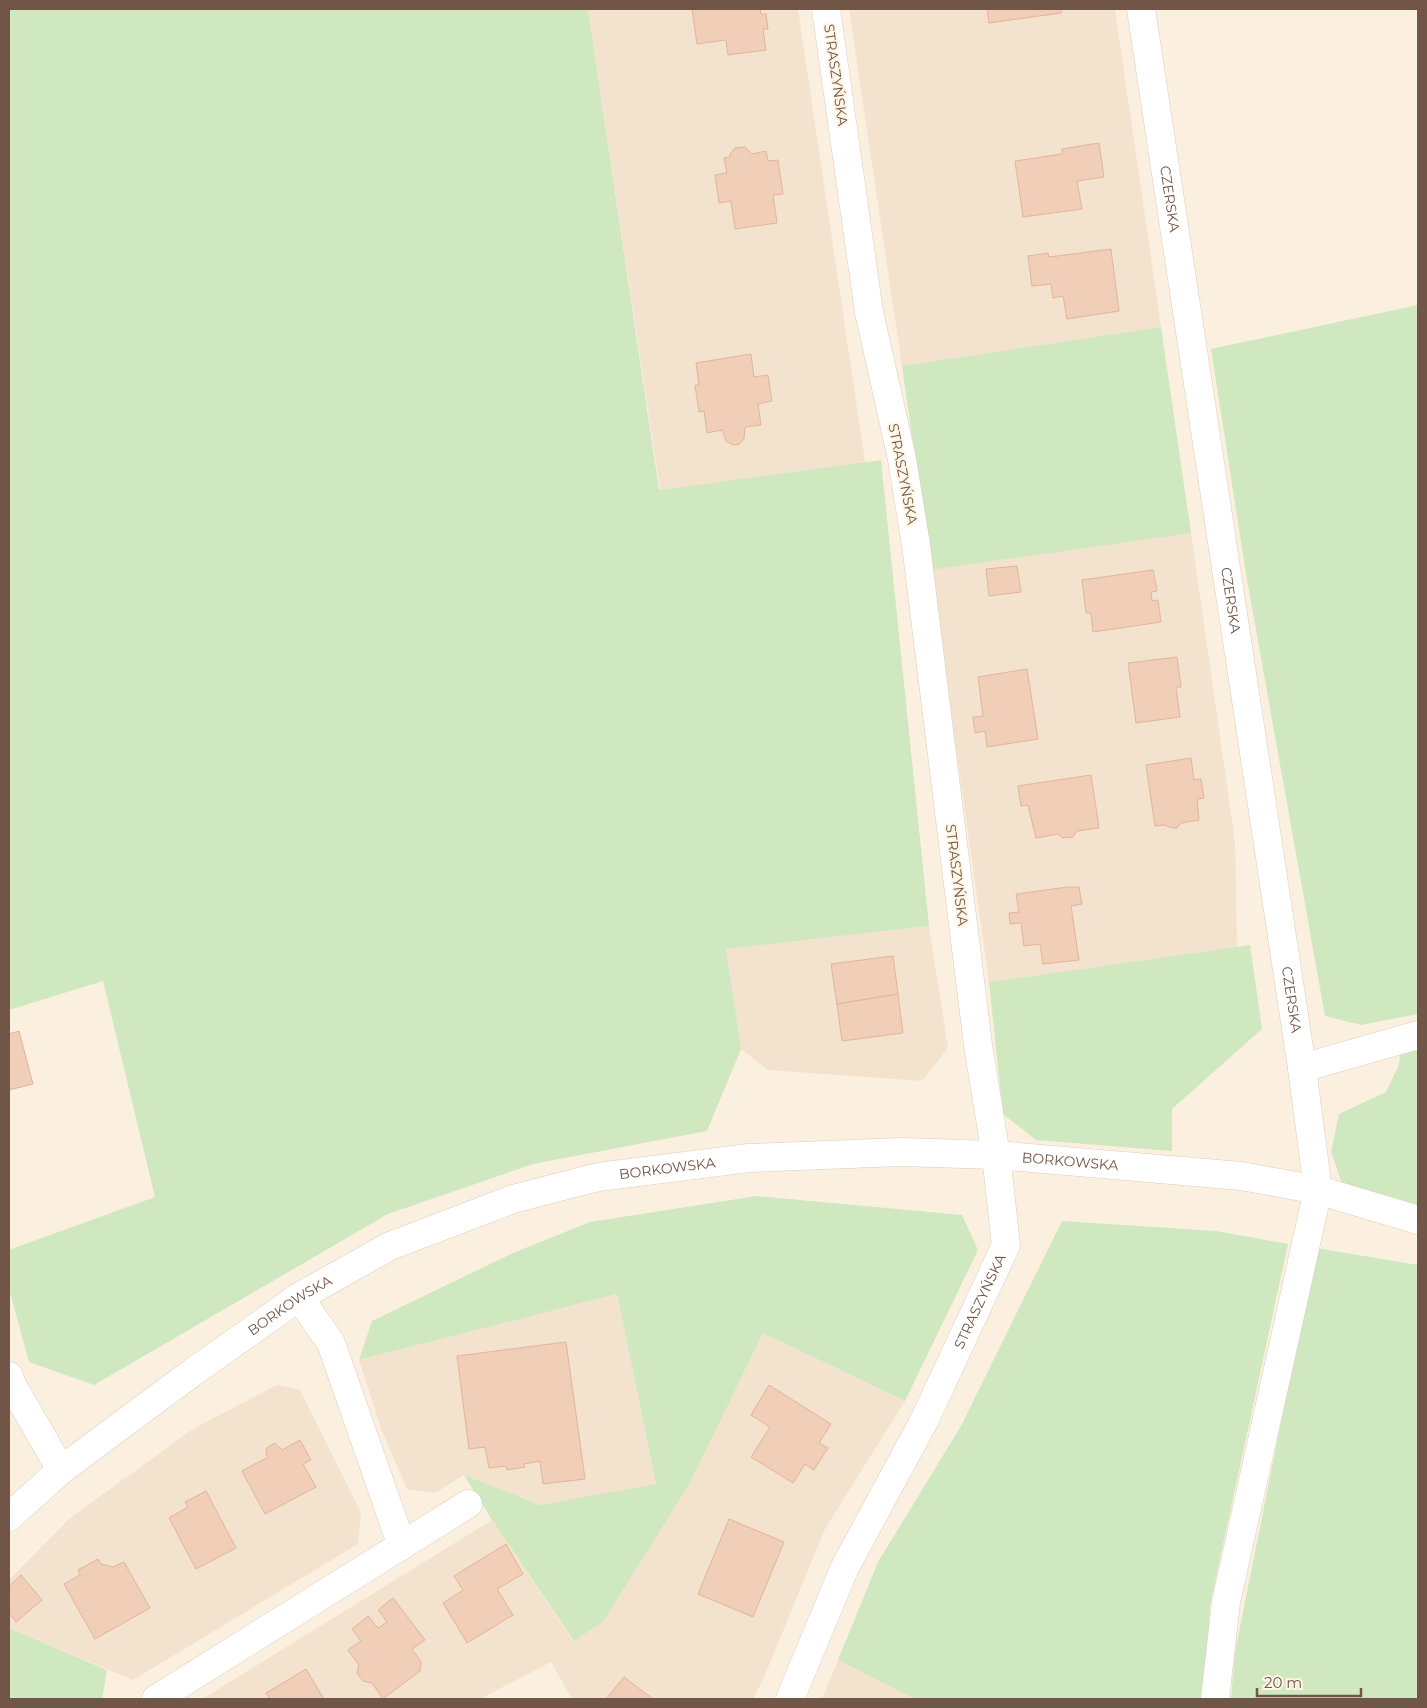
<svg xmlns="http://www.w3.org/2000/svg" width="1427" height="1708" font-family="Montserrat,sans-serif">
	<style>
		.residential { fill: #f3e2ce }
		.green { fill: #cfe8bf }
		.building { fill: #f0ceb7; stroke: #e2b598 }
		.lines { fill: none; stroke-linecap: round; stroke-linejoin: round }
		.minor-casing { stroke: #dfccbc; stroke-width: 29 }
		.minor { stroke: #fff; stroke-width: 28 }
		.labels { text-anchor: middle; stroke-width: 4; stroke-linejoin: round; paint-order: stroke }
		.street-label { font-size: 14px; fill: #715648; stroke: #fff5e5 }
	</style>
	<rect width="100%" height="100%" fill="#fbf0df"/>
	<!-- residential -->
	<g class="residential">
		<polygon points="588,9 798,9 865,462 660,490"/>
		<polygon points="849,9 1115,9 1161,327 902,366"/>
		<polygon points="1191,533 1235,842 1237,947 989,982 931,570"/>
		<polygon points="929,926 948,1048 922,1081 768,1070 741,1049 726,949"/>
		<polygon points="617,1294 656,1485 540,1505 464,1475 435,1493 407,1489 382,1431 359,1360"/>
		<polygon points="763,1333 905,1401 825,1529 762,1682 753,1699 572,1699 551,1662 480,1699 202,1699 492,1520 573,1641 603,1622 690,1483"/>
		<polygon points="277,1385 300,1390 361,1513 358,1544 133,1680 9,1628 9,1580 70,1518 193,1429"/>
		<polygon points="838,1660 915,1699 822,1699"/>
	</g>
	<!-- green -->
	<g class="green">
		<polygon points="9,9 588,9 659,490 881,460 929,926 726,949 741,1049 707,1131 533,1164 388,1214 94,1385 29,1362 9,1289 9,1250 155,1197 103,981 9,1010"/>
		<polygon points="1418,305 1418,1014 1361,1025 1325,1016 1246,574 1211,349"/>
		<polygon points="1161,327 1191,533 931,570 902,366"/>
		<polygon points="1250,945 1262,1029 1172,1109 1172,1151 1036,1140 1003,1114 989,982"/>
		<polygon points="1418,1048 1418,1206 1342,1183 1331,1152 1339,1114 1386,1092 1399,1065 1400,1053"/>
		<polygon points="757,1196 962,1215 978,1250 905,1401 763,1333 690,1483 603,1622 574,1641 492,1520 464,1475 540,1505 656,1484 617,1294 359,1360 372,1321 513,1253 590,1222"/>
		<polygon points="1062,1221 1216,1231 1288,1244 1210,1605 1206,1699 915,1699 838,1660 878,1562 961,1426"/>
		<polygon points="1316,1248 1418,1265 1418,1699 1231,1699 1235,1652"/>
		<polygon points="9,1628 107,1670 102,1699 9,1699"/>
	</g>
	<!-- building -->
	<g class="building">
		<polygon points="692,9 760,9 761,14 766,14 768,29 763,29 766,50 728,55 726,40 697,44"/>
		<polygon points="987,9 1061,9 1061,13 989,23"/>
		<polygon points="1099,143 1104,177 1077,181 1082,209 1023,217 1015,161 1062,154 1062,149"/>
		<polygon points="745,147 752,154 766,151 768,161 778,160 783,194 773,195 777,223 735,229 731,201 719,203 715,175 727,173 724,158 730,157 730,154 735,148"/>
		<polygon points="1111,249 1119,311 1067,319 1063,296 1053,298 1051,284 1032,286 1028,256 1048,253 1049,257"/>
		<polygon points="751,354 754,377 768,375 772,401 758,404 761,425 745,427 744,439 739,444 733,445 726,441 722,430 707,433 704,411 699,412 695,385 699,385 696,363"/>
		<polygon points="1017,566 1021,592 989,596 986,569"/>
		<polygon points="1153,570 1157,591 1151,592 1152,601 1158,600 1161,622 1093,632 1091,613 1086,613 1082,580"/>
		<polygon points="1177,657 1181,687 1176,687 1180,717 1136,723 1128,663"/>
		<polygon points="1027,669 1038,739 987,747 985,731 975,733 973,717 983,716 978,677"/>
		<polygon points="1191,758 1194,780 1201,779 1204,798 1197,799 1199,820 1181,823 1177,828 1171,828 1165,825 1155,826 1146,765"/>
		<polygon points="1091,775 1099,828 1077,831 1073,837 1063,838 1058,834 1036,838 1028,805 1021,806 1018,786"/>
		<polygon points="1068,887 1079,887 1082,904 1071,906 1079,960 1043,964 1040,944 1024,946 1021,923 1010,924 1009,913 1019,912 1016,894"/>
		<polygon points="893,956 898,994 837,1004 831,964"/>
		<polygon points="898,994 903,1033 842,1041 837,1004"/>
		<polygon points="19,1031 33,1084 9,1090 9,1034"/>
		<polygon points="566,1342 585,1479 543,1484 540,1461 524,1464 525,1467 507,1470 506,1466 489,1468 485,1447 469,1449 457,1356"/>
		<polygon points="769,1385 831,1424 819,1443 828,1448 814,1470 805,1464 793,1483 751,1457 770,1427 751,1415"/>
		<polygon points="300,1440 311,1460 303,1464 316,1487 265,1514 242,1471 268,1457 266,1454 267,1448 275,1443 282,1450"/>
		<polygon points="206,1491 236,1548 196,1569 169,1518 188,1507 185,1502"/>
		<polygon points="729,1519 784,1542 753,1617 698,1594"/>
		<polygon points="506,1544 523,1574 497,1589 513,1615 467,1643 443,1603 463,1590 454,1576"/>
		<polygon points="98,1559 101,1564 113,1567 124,1562 150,1608 95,1639 64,1584 80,1575 78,1570"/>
		<polygon points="21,1575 42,1600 16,1622 9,1613 9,1586"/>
		<polygon points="393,1598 425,1640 412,1649 421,1662 420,1671 383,1699 372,1683 363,1681 357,1673 359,1665 348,1650 361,1641 352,1629 368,1616 378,1628 387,1622 378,1610"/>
		<polygon points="306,1669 324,1699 270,1699 266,1693"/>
		<polygon points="624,1677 653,1699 606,1699"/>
	</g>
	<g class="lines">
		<!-- minor casing -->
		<g class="minor-casing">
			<g id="minor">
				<path id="s1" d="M 1141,9 L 1302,1068 L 1318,1190 L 1226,1602 L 1215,1699"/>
				<polyline points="1302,1068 1418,1035"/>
				<polyline points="299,1297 331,1343 402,1546"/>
				<polyline points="9,1376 11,1383 61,1470"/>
				<path id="s2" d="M 9,1517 L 61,1470 L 193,1372 L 299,1297 L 390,1246 L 513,1199 L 598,1177 L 749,1158 L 901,1152 L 996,1155 L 1241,1176 L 1318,1190 L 1418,1220"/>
				<polyline points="156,1699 468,1504"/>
				<path id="s3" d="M 790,1699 L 845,1567 L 924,1421 L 1006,1245 L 996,1155 L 978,1045 L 916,545 L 902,459 L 869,312 L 826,9"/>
			</g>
		</g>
		<!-- minor -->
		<use href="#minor" class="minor"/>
	</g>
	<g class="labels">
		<!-- street labels -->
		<g class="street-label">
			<text transform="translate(836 75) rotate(82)" y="5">STRASZYŃSKA</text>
			<text dy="5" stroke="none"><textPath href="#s1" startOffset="192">CZERSKA</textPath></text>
			<text transform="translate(903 474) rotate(79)" y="5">STRASZYŃSKA</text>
			<text dy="5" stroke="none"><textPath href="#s1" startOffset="598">CZERSKA</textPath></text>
			<text transform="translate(957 875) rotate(83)" y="5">STRASZYŃSKA</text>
			<text dy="5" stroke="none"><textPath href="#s1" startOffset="1002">CZERSKA</textPath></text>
			<text dy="5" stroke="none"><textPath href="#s2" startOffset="1162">BORKOWSKA</textPath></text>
			<text dy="5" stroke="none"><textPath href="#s2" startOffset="758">BORKOWSKA</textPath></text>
			<text dy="5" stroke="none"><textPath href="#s3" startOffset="441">STRASZYŃSKA</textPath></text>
			<text dy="5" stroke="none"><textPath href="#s2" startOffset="352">BORKOWSKA</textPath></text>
		</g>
	</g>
	<!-- border -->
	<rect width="1427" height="1708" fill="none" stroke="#715648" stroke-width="20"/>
	<!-- scale -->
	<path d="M1257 1688v8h104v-8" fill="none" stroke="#715648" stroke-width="2.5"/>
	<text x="1264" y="1688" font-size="15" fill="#715648" stroke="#fff5e5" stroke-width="4" paint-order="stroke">20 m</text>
</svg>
